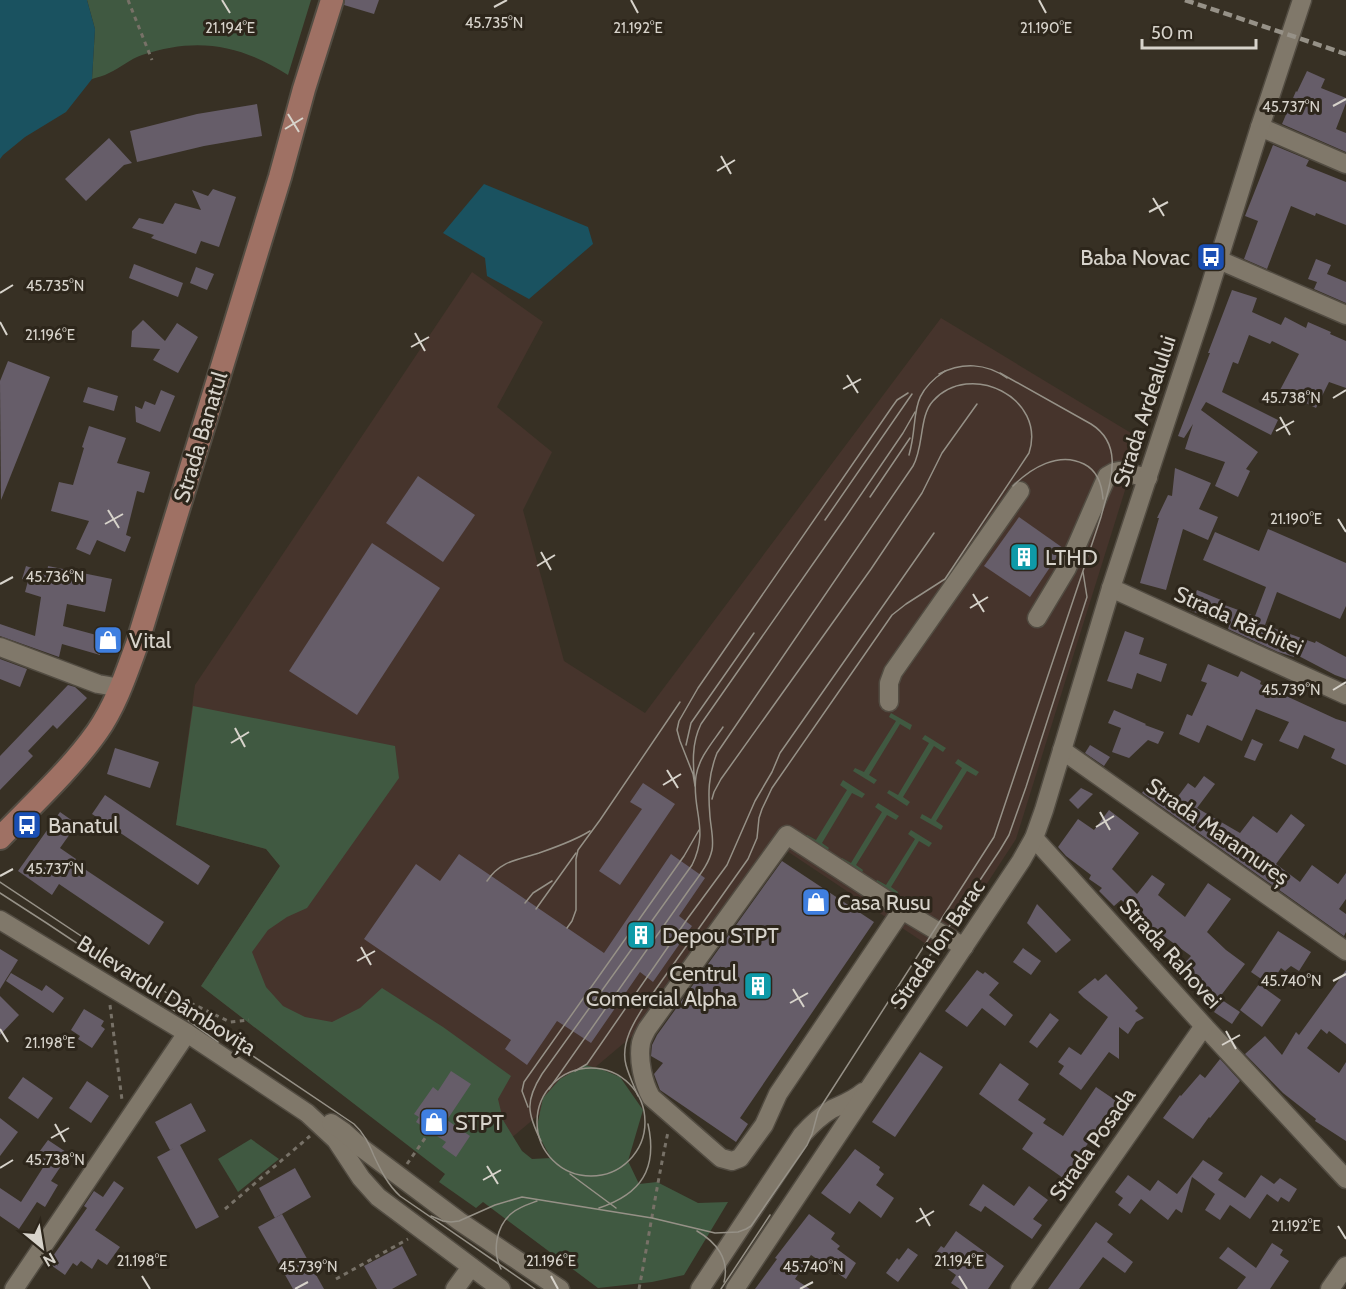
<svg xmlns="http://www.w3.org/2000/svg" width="1346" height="1289" font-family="Cabin,sans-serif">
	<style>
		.industrial { fill: #46342c }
		.green { fill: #405941 }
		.water { fill: #1a5260 }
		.building { fill: #665d69 }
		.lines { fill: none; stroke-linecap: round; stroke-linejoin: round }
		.minor-casing { stroke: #524c42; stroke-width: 21 }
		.major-casing { stroke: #524c42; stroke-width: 26 }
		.path { stroke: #777167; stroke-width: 3; stroke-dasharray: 4.5 4.5; stroke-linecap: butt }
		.minor { stroke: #80786a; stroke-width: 18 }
		.major { stroke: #9f7164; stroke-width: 22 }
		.tram { stroke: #969187; stroke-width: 1.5 }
		.rail { stroke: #969187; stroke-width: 4.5; stroke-dasharray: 9 4.5; stroke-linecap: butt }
		.ticks { fill: none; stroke: #d7d3cb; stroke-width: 2 }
		.labels { text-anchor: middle; stroke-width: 6; stroke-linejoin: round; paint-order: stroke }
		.poi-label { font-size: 22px; fill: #d7d3cb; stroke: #2d261b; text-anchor: start }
		.street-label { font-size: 22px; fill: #d7d3cb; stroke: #2d261b }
		.ticks-label { font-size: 15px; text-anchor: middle; fill: #d7d3cb; stroke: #2d261b; stroke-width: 6; stroke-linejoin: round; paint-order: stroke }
	</style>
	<rect width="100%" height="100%" fill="#373024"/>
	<!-- industrial -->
	<polygon class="industrial" points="472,272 543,322 497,407 552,452 523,510 564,661 645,713 941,318 1141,439 1016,839 941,954 772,841 643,1027 458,1183 201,986 280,866 266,849 176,825 195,685"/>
	<!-- green -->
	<g class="green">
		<path d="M 87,0 L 311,0 L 288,75 C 239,44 197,37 142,55 C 130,59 120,68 109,73 C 104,76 97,77 92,79 L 95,29 Z"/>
		<polygon points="193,706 395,746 399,778 307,908 287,917 268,930 252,952 266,987 283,1006 305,1017 332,1022 360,1008 382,988 443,1027 511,1076 498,1099 503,1120 522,1151 532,1159 551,1158 536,1131 543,1098 560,1079 585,1065 601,1069 620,1077 643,1110 628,1161 639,1184 657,1182 698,1203 728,1202 684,1275 652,1282 598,1288 483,1202 476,1208 439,1182 445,1174 201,986 280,866 266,849 176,825"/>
		<polygon points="891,713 912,725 910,730 900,724 869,775 877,780 874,784 853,771 855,768 864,772 896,721 889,717"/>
		<polygon points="925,735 946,748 943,752 934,746 903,797 910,802 907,806 887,793 889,790 898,795 929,743 922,739"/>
		<polygon points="958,759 979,772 976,776 967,771 936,821 943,826 941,830 920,818 922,814 931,819 962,768 955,763"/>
		<polygon points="843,780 865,794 862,798 852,793 822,843 829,848 826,852 805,839 807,835 816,840 847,790 840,785"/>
		<polygon points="878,803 899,816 896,820 887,815 856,865 863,870 861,875 840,862 842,858 851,863 882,812 875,807"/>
		<polygon points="911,830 932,843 929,847 919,841 891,887 898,892 896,896 875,883 877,880 886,885 915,839 908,834"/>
		<polygon points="251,1139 279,1159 238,1192 218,1159"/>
	</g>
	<!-- water -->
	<g class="water">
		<polygon points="0,0 87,0 95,29 92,79 66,112 25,137 3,155 0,159"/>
		<polygon points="484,184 588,227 593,244 529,299 487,276 485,258 443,233"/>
	</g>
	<!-- building -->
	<g class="building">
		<polygon points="345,0 379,0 374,14 344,5"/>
		<polygon points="1307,71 1325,79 1321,88 1346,98 1346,103 1336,129 1346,133 1346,152 1282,124 1296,91 1297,92"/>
		<polygon points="257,104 262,136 204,146 137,162 130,131 197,114"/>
		<polygon points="109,138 132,163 124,165 86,201 65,179"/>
		<polygon points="1273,145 1309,160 1306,166 1346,182 1346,225 1316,213 1315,216 1291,206 1267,269 1244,259 1258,221 1245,216"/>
		<polygon points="213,189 236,197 219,247 201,241 196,254 151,238 154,235 132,228 139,218 163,224 175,203 201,210 192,190 208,196"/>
		<polygon points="1316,259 1331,265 1327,274 1346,282 1346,303 1314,289 1317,282 1308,279"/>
		<polygon points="134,264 183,283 178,297 129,278"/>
		<polygon points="196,267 214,274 207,290 190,283"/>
		<polygon points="1232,290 1257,298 1252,312 1281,325 1285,317 1306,328 1308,322 1331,332 1330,334 1346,341 1346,388 1329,382 1316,408 1280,390 1299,354 1272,341 1270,344 1249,335 1238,364 1233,362 1222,392 1278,420 1271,435 1206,402 1201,410 1258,452 1246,469 1250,471 1238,497 1215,486 1225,462 1185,449 1193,424 1184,438 1178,436 1210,353 1208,353"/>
		<polygon points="143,320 165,341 177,323 198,337 178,373 153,360 160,349 131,347 132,331"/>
		<polygon points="8,361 50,377 1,500 0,381"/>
		<polygon points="88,387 118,396 114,411 83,402"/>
		<polygon points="161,390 175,396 160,432 136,422 135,406 142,409 145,401 155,405"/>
		<polygon points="89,426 126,438 117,463 150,472 144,493 137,491 126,535 131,537 125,552 97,540 90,555 76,549 89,521 51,511 59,482 73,485 84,448 82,447"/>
		<polygon points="1175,468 1211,483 1199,509 1218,517 1208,540 1183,529 1166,590 1140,583 1159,518 1157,518 1168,495 1172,496"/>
		<polygon points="418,476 475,515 443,562 386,523"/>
		<polygon points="1019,517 1063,548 1030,597 984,566"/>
		<polygon points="1268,529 1346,563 1346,606 1340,619 1277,592 1265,625 1315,643 1316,641 1346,657 1346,679 1335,675 1295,654 1294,657 1278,652 1228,629 1229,626 1189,610 1197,590 1221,600 1219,603 1255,616 1266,587 1203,560 1215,532 1259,551"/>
		<polygon points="372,543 440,588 357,715 289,671"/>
		<polygon points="26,566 47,573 48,566 112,579 105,612 67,604 63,626 100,636 100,655 62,644 59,657 0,636 0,624 35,636 41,597 25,592 28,581 22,579"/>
		<polygon points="1125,631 1144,638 1139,654 1167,664 1161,682 1137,673 1132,689 1107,681"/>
		<polygon points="0,659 27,669 20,687 0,679"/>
		<polygon points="1208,664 1238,677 1241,671 1261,681 1260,684 1336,719 1346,722 1346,765 1331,758 1335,749 1304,735 1298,749 1279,741 1289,722 1256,709 1242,741 1207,725 1199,743 1179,734 1187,714 1192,716 1207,683 1201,681"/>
		<polygon points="68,685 75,687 87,698 57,729 53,725 28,751 33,756 0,790 0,756"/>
		<polygon points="1114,710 1146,724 1145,725 1164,732 1158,744 1148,740 1129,758 1112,752 1121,728 1108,723"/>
		<polygon points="1252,739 1263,744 1255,761 1244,757"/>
		<polygon points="1090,745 1110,757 1104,766 1085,753"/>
		<polygon points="115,748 159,762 150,788 107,774"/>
		<polygon points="1204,776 1215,784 1197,808 1240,833 1253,816 1277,833 1291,814 1305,825 1276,864 1300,882 1312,865 1338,884 1346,873 1346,899 1339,909 1346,914 1346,932 1344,936 1142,793 1150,781 1176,799 1188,783 1195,788"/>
		<polygon points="643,783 675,804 620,885 599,871 642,809 630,802"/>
		<polygon points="1081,788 1093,794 1078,809 1069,800"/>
		<polygon points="105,795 210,866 198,885 92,814"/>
		<polygon points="1109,810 1139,833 1112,869 1137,894 1152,875 1165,884 1158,895 1185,917 1208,883 1231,899 1207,932 1226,950 1245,964 1213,1006 1175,974 1191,956 1161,934 1153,943 1138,931 1147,919 1121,900 1114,906 1099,891 1102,888 1089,879 1091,875 1066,856 1058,847 1078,819 1094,830"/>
		<polygon points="60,812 77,824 60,848 76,859 74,862 164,922 149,945 59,884 52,895 18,871"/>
		<polygon points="459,854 604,953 671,854 705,878 679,916 692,926 653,982 640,972 591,1043 557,1021 527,1065 505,1049 511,1040 364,939 416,864 440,881"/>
		<polygon points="782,861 874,922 740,1118 748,1124 736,1142 660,1090 654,1074 663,1063 651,1056 652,1045 657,1035"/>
		<polygon points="1037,904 1071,940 1056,953 1027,923"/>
		<polygon points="1278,931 1311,952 1299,971 1291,966 1285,971 1281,968 1270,985 1251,972"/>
		<polygon points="1023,948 1041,961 1031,975 1013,962"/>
		<polygon points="0,949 18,960 0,989"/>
		<polygon points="977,970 983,974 985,972 999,983 989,995 1013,1015 1005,1026 982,1008 967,1027 945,1011"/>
		<polygon points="1346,970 1346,1044 1329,1031 1327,1034 1321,1029 1307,1048 1339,1073 1346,1062 1346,1141 1315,1121 1316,1119 1283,1093 1245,1054 1265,1036 1282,1055 1296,1032 1299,1035"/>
		<polygon points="11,973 42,991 46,985 64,998 53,1013 6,981"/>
		<polygon points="1106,974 1138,1008 1135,1011 1144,1018 1136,1022 1128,1034 1119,1027 1119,1059 1109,1052 1081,1090 1059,1074 1064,1066 1058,1062 1069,1047 1081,1055 1108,1017 1084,998 1078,992 1095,978 1098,981"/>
		<polygon points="1259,984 1281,1000 1262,1027 1240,1010"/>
		<polygon points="0,996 19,1015 0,1035"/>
		<polygon points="1222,1000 1240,1012 1232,1024 1214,1012"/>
		<polygon points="84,1009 104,1021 101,1026 105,1029 92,1048 78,1039 80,1036 71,1030"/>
		<polygon points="1050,1013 1059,1020 1037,1048 1029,1042"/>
		<polygon points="920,1052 943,1067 895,1137 872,1122"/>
		<polygon points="1220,1059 1240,1081 1210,1118 1209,1117 1193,1139 1163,1118 1180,1095 1181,1096 1200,1074 1205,1078"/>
		<polygon points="1000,1063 1029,1084 1018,1100 1046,1119 1043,1123 1063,1136 1096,1087 1118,1102 1107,1120 1103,1118 1087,1145 1063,1178 1022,1149 1033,1133 979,1094"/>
		<polygon points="451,1071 471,1084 447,1120 470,1136 456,1157 442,1147 446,1142 416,1122 419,1117 414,1114 433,1087 438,1091"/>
		<polygon points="23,1077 53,1098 38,1119 8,1098"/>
		<polygon points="87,1081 109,1096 91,1123 69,1108"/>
		<polygon points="191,1103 206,1131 180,1145 219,1217 196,1229 157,1157 174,1148 170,1150 155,1122"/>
		<polygon points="0,1118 18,1132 0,1156"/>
		<polygon points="48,1140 69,1154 51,1181 58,1185 45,1207 37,1202 19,1229 0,1216 0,1188 21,1202 44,1166 34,1159"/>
		<polygon points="855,1149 880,1167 879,1170 884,1174 876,1185 894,1198 881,1218 859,1201 850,1214 821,1193"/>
		<polygon points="1203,1160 1223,1173 1218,1180 1245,1198 1261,1175 1274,1184 1280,1178 1297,1189 1289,1202 1281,1197 1278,1202 1267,1194 1250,1219 1230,1205 1220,1220 1205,1210 1215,1194 1192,1177 1182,1213 1176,1209 1168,1220 1141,1199 1130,1214 1118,1205 1123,1198 1115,1192 1128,1175 1150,1191 1158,1180 1177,1194"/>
		<polygon points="295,1168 311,1197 275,1218 259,1188"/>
		<polygon points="114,1181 124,1188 95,1230 120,1247 107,1265 98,1259 92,1269 81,1261 77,1266 73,1263 65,1275 48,1263 87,1208 84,1206 94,1191 103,1197"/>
		<polygon points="983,1184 1014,1206 1029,1186 1048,1200 1033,1219 1042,1225 1032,1239 985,1206 981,1212 969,1205"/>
		<polygon points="282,1214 324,1289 293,1289 258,1227"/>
		<polygon points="809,1214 835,1233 831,1239 840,1246 837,1249 856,1263 846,1279 811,1255 795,1279 810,1289 755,1289 777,1259 775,1258"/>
		<polygon points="1096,1222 1113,1234 1107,1242 1133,1262 1125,1273 1103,1257 1079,1289 1048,1289"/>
		<polygon points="956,1231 1004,1266 988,1289 960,1289 951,1283 956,1275 932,1258 941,1246 944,1248"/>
		<polygon points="1272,1243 1283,1250 1280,1255 1289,1261 1270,1289 1237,1289 1246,1277 1219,1258 1228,1247 1256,1268"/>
		<polygon points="402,1246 417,1275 392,1289 377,1289 364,1266"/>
		<polygon points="908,1248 918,1255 898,1282 886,1273 897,1258 899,1260"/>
	</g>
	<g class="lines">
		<!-- minor casing -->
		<g class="minor-casing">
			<g id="minor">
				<polyline points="1260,127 1346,164"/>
				<polyline points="1219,260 1346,315"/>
				<polyline points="1111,588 1346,695"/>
				<polyline points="1037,618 1067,568 1107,476 1114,472 1119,471 1148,478"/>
				<polyline points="0,647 98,684 121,688"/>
				<polyline points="889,702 889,683 893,672 1020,491"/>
				<polyline points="1062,750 1346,951"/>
				<polyline points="1034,838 1204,1026 1346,1179"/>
				<path d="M 902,910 L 778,1094 L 764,1125 L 740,1158 L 732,1161 L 721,1158 L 651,1097 C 643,1083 638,1059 641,1043 C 642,1038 645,1033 647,1029 L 787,835 L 902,910 L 964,947"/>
				<polyline points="0,920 187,1033 307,1113 336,1140 361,1178 378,1197 501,1289"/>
				<polyline points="331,1123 344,1132 363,1149 459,1221 560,1289"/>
				<polyline points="14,1289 187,1033"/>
				<polyline points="455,1289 471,1267"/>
				<path d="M 700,1289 L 802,1135 C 811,1125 820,1116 832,1109 C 843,1104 854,1100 863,1092"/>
				<polyline points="735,1289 1021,861 1034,838 1044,810 1111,588 1204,306 1260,127 1302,0"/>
				<polyline points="1020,1289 1204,1026"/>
				<polyline points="1330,1289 1346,1266"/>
			</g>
		</g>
		<!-- major casing -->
		<g class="major-casing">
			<path id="major" d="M 0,838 C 32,805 71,769 97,732 C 116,705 126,674 137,644 L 280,177 L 304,89 L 332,0"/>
		</g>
		<!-- path -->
		<g class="path">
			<polyline points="128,0 152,60"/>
			<polyline points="174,995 230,1022 249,1020"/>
			<polyline points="110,1005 122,1100"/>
			<polyline points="407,1164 430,1131"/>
			<polyline points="225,1209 310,1136"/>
			<polyline points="336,1279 408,1239"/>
			<path d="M 639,1289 C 649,1236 657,1184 668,1132"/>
		</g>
		<!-- minor -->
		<use href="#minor" class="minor"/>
		<!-- major -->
		<use href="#major" class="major"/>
		<!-- tram -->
		<g class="tram">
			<path d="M 939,374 C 962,362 986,363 1007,378"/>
			<path d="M 908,393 L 897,400 L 892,407 L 698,688 L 679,721 L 677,730 L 680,741 L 693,774 L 695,786 C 693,765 691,744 701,724 L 845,518 L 903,433 L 915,412"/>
			<path d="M 909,455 C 920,417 906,397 945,371"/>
			<path d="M 1013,486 C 1031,468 1059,451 1084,464 C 1098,471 1102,485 1103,499"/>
			<polyline points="870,497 910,438"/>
			<polyline points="825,520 912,394"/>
			<polyline points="686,745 691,723 754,633"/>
			<polyline points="712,799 714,792 721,779 871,569 922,493 942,453 977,404"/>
			<path d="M 487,881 C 500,861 517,860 539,853 C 556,847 574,841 590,831"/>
			<path d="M 0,882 L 173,997 L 241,1048 L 354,1124 C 364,1133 369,1144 374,1156 C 381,1171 388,1185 400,1196 L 535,1289"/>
			<path d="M 0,893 C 74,940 147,990 218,1042"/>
			<polyline points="525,903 533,893 552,881"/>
			<polyline points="536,909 576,853"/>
			<polyline points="567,928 572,921 576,910 576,859 578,850 600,820 680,702"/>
			<polyline points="895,1008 1000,850 1009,835 1026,787 1087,597 1083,572"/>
			<circle cx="591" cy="1122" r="54"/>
			<polyline points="575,1071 587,1064 688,918 727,865 755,801 772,772 780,753 934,533"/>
			<path d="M 549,1089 L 691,887 C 699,876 709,864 712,850 C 714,840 711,828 710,817 C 708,793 708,776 717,753 L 913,466 C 924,447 919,416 933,401 C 970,360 1047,398 1029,453 L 945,579 L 906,604 L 892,615 L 772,788 L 762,809 L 759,818 L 757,838 L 748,859 L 646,1003 C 635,1020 620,1043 626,1065 C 629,1076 634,1086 638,1096"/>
			<polyline points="528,1107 522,1091 524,1082 684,856 699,830"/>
			<path d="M 541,1141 C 527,1113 525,1101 542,1074 L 692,865 C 710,829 691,809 696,776 C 699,757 713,742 723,727"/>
			<polyline points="570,1174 616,1208"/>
			<path d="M 599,1208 C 641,1194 658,1169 648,1124"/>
			<path d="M 431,1216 L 443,1221 L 451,1222 L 459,1221 L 495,1205 L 522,1197 L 652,1218 L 715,1233 L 738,1232 L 746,1229 L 751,1226 L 807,1145 L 812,1134 L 818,1112 L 822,1105 L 994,837 L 1101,517 C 1109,485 1126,446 1091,424 L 1000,373"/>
			<path d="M 697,1231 C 716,1242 730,1259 724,1282"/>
			<path d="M 501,1269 C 492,1251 496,1226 512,1213 C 519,1207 529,1204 537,1201"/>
			<polyline points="721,1289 770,1215"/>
		</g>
		<!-- rail -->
		<polyline class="rail" points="1185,0 1346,54"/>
	</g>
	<!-- ticks -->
	<path class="ticks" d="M 222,0 L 230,13M 631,0 L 638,13M 1039,0 L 1046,13M 494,7 L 507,0M 1333,106 L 1346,99M 288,114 L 299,132M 285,129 L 303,118M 721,156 L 731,174M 717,171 L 735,160M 1153,198 L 1164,216M 1149,212 L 1168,202M 0,293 L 13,285M 0,322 L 7,335M 415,333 L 425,351M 411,347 L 429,337M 847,375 L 858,393M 843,389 L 861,379M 1333,398 L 1346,390M 1280,417 L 1290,435M 1276,431 L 1294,421M 108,510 L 119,528M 1338,519 L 1346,532M 105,524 L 123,514M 541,552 L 551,570M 537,566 L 555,555M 0,584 L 13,577M 973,594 L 984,612M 970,608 L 988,597M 1333,690 L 1346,682M 235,728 L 245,747M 231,743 L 249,732M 667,770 L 678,788M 663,785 L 681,774M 1100,812 L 1110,830M 1096,827 L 1114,816M 0,876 L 13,869M 361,947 L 371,965M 357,961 L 375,951M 1333,981 L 1346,974M 793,989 L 804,1007M 790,1003 L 808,993M 0,1029 L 8,1042M 1226,1031 L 1236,1049M 1222,1045 L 1240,1035M 55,1124 L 65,1142M 51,1138 L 69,1128M 487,1166 L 498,1184M 0,1168 L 13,1160M 483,1180 L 501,1170M 920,1208 L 930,1226M 916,1222 L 934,1211M 1338,1226 L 1346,1239M 142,1276 L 150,1289M 551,1276 L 558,1289M 959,1276 L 967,1289M 295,1289 L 308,1282M 800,1289 L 813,1282"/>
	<!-- icons -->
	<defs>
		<g id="bus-square" transform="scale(1.5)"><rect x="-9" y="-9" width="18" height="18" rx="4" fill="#1a4fb4" stroke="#2d261b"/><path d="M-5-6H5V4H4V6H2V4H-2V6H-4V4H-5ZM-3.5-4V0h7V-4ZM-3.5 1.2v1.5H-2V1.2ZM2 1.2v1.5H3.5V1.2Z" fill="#fff"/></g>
		<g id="building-square" transform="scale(1.5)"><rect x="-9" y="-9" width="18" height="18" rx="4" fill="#0f9aa8" stroke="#2d261b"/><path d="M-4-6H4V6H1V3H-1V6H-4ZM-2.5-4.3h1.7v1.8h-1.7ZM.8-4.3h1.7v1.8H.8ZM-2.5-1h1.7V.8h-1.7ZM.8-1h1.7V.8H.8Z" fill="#fff"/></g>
		<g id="shop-square" transform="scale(1.5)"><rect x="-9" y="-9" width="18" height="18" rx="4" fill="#3f7fe0" stroke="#2d261b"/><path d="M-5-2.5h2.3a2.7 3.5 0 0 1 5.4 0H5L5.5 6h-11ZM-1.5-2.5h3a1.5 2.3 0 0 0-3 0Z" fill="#fff"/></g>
	</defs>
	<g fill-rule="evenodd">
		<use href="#bus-square" x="1211" y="257"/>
		<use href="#building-square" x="1024" y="557"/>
		<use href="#shop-square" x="108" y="640"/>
		<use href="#bus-square" x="27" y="825"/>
		<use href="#shop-square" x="816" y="902"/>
		<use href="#building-square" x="641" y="935"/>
		<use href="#building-square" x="758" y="986"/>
		<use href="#shop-square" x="434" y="1122"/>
	</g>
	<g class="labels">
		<!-- poi labels -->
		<g class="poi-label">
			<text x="1190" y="265" text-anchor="end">Baba Novac</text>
			<text x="1045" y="565">LTHD</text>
			<text x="129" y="648">Vital</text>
			<text x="48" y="833">Banatul</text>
			<text x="837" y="910">Casa Rusu</text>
			<text x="662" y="943">Depou STPT</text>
			<text x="737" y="981" text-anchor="end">Centrul<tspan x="737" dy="25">Comercial Alpha</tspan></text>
			<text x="455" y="1130">STPT</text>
		</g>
		<!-- street labels -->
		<g class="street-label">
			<text transform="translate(1144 411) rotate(-72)" y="8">Strada Ardealului</text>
			<text transform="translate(200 437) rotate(-73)" y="8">Strada Banatul</text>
			<text transform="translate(1239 620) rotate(24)" y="8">Strada Răchitei</text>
			<text transform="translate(1218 831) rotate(35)" y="8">Strada Maramureș</text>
			<text transform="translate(937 944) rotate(-56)" y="8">Strada Ion Barac</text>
			<text transform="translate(1171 953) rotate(48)" y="8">Strada Rahovei</text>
			<text transform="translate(167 995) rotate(32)" y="8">Bulevardul Dâmbovița</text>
			<text transform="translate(1092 1144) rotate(-55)" y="8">Strada Posada</text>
		</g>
	</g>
	<g class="ticks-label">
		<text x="494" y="28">45.735°N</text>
		<text x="230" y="33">21.194°E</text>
		<text x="638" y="33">21.192°E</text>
		<text x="1046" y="33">21.190°E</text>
		<text x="1291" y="112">45.737°N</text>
		<text x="55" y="291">45.735°N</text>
		<text x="50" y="340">21.196°E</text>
		<text x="1291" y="403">45.738°N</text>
		<text x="1296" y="524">21.190°E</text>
		<text x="55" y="582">45.736°N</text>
		<text x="1291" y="695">45.739°N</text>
		<text x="55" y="874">45.737°N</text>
		<text x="1291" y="986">45.740°N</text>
		<text x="50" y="1048">21.198°E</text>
		<text x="55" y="1165">45.738°N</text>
		<text x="1296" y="1231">21.192°E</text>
		<text x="142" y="1266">21.198°E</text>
		<text x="551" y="1266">21.196°E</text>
		<text x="959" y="1266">21.194°E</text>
		<text x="308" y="1272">45.739°N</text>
		<text x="813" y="1272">45.740°N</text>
	</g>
	<!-- north arrow -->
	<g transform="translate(42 1247) rotate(150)" stroke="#2d261b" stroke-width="4.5" paint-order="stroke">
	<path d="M0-4.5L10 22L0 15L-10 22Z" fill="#d7d3cb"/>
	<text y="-9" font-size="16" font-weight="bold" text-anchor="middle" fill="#d7d3cb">N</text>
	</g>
	<!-- scale -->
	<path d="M1142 39v9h114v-9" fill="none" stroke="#d7d3cb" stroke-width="3"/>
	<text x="1151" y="39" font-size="18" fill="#d7d3cb" stroke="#2d261b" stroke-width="4.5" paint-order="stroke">50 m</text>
</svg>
